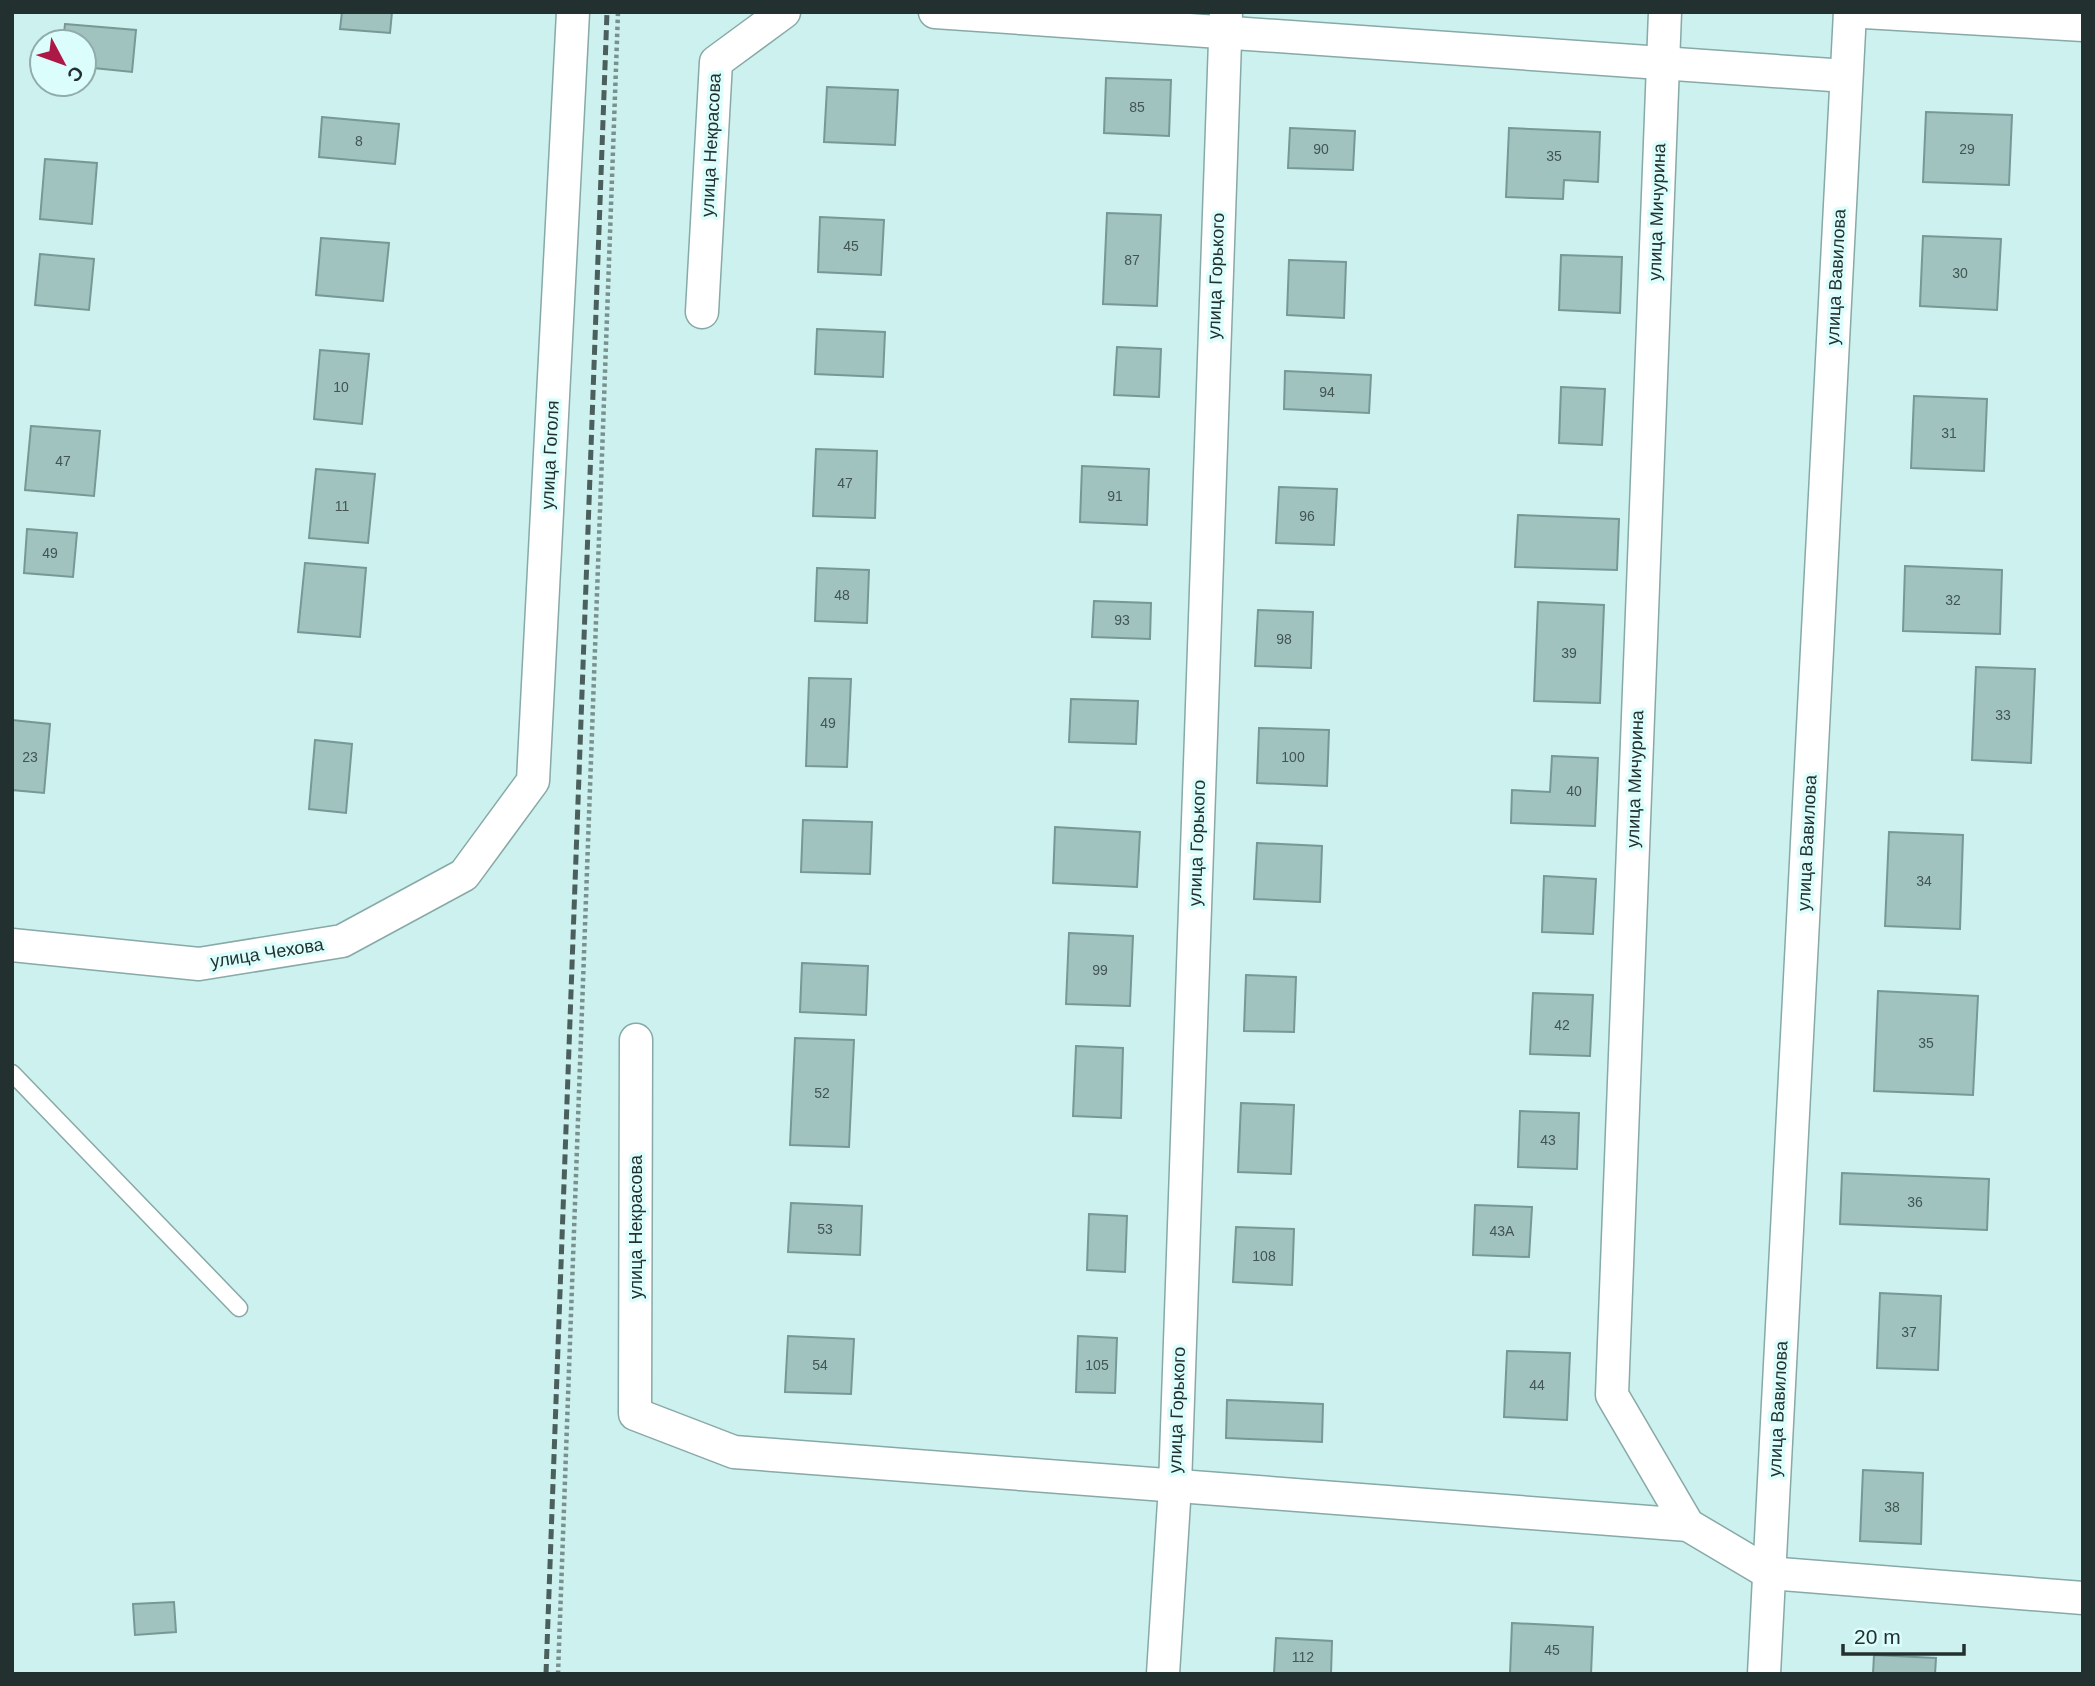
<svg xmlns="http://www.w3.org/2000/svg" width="2095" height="1686" font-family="Arial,sans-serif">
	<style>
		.building { fill: #a1c3c0; stroke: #779895; stroke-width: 2 }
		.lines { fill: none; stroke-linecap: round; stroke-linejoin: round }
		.service-casing { stroke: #87a9a7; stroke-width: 19 }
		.minor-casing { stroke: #87a9a7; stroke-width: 35 }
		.path { stroke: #78918f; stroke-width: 4.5; stroke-dasharray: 3.5 3.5; stroke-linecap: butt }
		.service { stroke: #fff; stroke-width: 16 }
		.minor { stroke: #fff; stroke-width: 32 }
		.rail { stroke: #4b5f5d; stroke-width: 5; stroke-dasharray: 10 5; stroke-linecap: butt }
		.labels { text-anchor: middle; stroke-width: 7; stroke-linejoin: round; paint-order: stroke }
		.number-label { font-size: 14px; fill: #425553 }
		.street-label { font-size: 18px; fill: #22302f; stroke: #dbfefc }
	</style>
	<rect width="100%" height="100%" fill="#cdf1ee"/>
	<!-- building -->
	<g class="building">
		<polygon points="342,12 392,12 390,33 340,29"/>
		<polygon points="65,24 136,30 132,72 84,67 84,42 63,42"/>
		<polygon points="1106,78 1171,80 1169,136 1104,133"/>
		<polygon points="827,87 898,90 895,145 824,142"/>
		<polygon points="1926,112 2012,115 2009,185 1923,182"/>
		<polygon points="322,117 399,124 395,164 319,157"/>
		<polygon points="1290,128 1355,131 1353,170 1288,168"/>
		<polygon points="1509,128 1600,132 1598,182 1564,180 1563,199 1506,197"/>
		<polygon points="45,159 97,163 92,224 40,219"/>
		<polygon points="1107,213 1161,215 1157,306 1103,304"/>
		<polygon points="820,217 884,220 881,275 818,272"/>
		<polygon points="1923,236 2001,239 1997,310 1920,306"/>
		<polygon points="321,238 389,243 383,301 316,295"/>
		<polygon points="40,254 94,259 89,310 35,305"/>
		<polygon points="1561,255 1622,257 1620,313 1559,310"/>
		<polygon points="1289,260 1346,262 1344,318 1287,315"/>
		<polygon points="817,329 885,332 883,377 815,374"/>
		<polygon points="1117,347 1161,349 1159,397 1114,395"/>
		<polygon points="320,350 369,354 362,424 314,419"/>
		<polygon points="1285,371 1371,375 1369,413 1284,409"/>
		<polygon points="1561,387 1605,389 1602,445 1559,443"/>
		<polygon points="1914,396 1987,399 1984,471 1911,468"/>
		<polygon points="31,426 100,431 94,496 25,490"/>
		<polygon points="816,449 877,451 875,518 813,516"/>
		<polygon points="1082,466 1149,469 1147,525 1080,522"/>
		<polygon points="316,469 375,474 368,543 309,538"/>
		<polygon points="1279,487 1337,489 1334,545 1276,543"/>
		<polygon points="1518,515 1619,519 1617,570 1515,567"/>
		<polygon points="27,529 77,533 73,577 24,573"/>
		<polygon points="305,563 366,568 360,637 298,632"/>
		<polygon points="1905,566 2002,570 2000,634 1903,631"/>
		<polygon points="817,568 869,570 867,623 815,621"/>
		<polygon points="1094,601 1151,603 1150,639 1092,637"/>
		<polygon points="1538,602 1604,605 1600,703 1534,701"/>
		<polygon points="1258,610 1313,612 1311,668 1255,666"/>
		<polygon points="1976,667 2035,669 2031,763 1972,760"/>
		<polygon points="809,678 851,679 847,767 806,766"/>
		<polygon points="1071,699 1138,701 1136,744 1069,742"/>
		<polygon points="12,720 50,724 44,793 12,790"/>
		<polygon points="1259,728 1329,730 1327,786 1257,783"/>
		<polygon points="315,740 352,744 346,813 309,809"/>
		<polygon points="1552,756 1598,758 1595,826 1511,823 1512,790 1550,792"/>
		<polygon points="803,820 872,822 870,874 801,872"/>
		<polygon points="1055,827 1140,832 1137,887 1053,883"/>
		<polygon points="1889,832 1963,835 1960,929 1885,926"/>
		<polygon points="1257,843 1322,846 1320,902 1254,899"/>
		<polygon points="1544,876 1596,879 1593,934 1542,932"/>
		<polygon points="1069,933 1133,936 1130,1006 1066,1004"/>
		<polygon points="802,963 868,966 866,1015 800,1012"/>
		<polygon points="1246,975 1296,977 1294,1032 1244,1031"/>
		<polygon points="1878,991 1978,996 1973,1095 1874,1091"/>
		<polygon points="1533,993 1593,995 1590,1056 1530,1054"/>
		<polygon points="795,1038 854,1040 849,1147 790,1145"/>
		<polygon points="1076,1046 1123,1048 1121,1118 1073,1116"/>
		<polygon points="1241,1103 1294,1105 1291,1174 1238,1172"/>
		<polygon points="1520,1111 1579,1113 1577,1169 1518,1167"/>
		<polygon points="1842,1173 1989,1179 1987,1230 1840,1224"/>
		<polygon points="791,1203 862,1206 860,1255 788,1252"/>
		<polygon points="1475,1205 1532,1207 1529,1257 1473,1255"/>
		<polygon points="1089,1214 1127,1216 1125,1272 1087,1270"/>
		<polygon points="1236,1227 1294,1229 1292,1285 1233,1282"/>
		<polygon points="1880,1293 1941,1296 1938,1370 1877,1368"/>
		<polygon points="788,1336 854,1339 851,1394 785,1392"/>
		<polygon points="1078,1336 1117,1338 1115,1393 1076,1392"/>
		<polygon points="1507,1351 1570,1353 1567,1420 1504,1417"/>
		<polygon points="1227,1400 1323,1404 1322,1442 1226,1438"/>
		<polygon points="1863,1470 1923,1473 1921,1544 1860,1541"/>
		<polygon points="174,1602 176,1632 135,1635 133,1604"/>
		<polygon points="1512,1623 1593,1627 1591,1674 1510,1674"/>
		<polygon points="1276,1638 1332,1641 1331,1674 1274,1674"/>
		<polygon points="1874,1655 1936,1658 1935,1674 1873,1674"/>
	</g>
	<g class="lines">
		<!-- service casing -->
		<g class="service-casing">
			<polyline id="service" points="12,1073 239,1308"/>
		</g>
		<!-- minor casing -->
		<g class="minor-casing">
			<g id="minor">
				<polyline points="935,12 1846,76"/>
				<polyline points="1665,12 1612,1395 1688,1525"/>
				<polyline points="1864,12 2083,25"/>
				<polyline points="702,312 716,62 784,12"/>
				<polyline points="12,945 199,964 342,941 464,875 533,781 573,12"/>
				<polyline points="636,1040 635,1414 734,1452 1688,1525 1769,1573 2083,1598"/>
				<polyline points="1163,1674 1175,1486 1226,12"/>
				<polyline points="1764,1674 1850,12"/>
			</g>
		</g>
		<!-- path -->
		<polyline class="path" points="558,1674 618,12"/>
		<!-- service -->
		<use href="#service" class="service"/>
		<!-- minor -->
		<use href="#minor" class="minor"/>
		<!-- rail -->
		<polyline class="rail" points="546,1674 607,12"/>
	</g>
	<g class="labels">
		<!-- number labels -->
		<g class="number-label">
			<text x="1137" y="112">85</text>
			<text x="359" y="146">8</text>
			<text x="1321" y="154">90</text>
			<text x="1967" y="154">29</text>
			<text x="1554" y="161">35</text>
			<text x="851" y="251">45</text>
			<text x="1132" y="265">87</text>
			<text x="1960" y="278">30</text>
			<text x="341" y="392">10</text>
			<text x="1327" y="397">94</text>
			<text x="1949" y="438">31</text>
			<text x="63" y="466">47</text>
			<text x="845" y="488">47</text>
			<text x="1115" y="501">91</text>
			<text x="342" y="511">11</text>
			<text x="1307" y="521">96</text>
			<text x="50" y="558">49</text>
			<text x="842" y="600">48</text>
			<text x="1953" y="605">32</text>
			<text x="1122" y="625">93</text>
			<text x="1284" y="644">98</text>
			<text x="1569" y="658">39</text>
			<text x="2003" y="720">33</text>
			<text x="828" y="728">49</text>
			<text x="30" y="762">23</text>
			<text x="1293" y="762">100</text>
			<text x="1574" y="796">40</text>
			<text x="1924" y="886">34</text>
			<text x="1100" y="975">99</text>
			<text x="1562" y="1030">42</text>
			<text x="1926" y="1048">35</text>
			<text x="822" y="1098">52</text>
			<text x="1548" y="1145">43</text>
			<text x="1915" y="1207">36</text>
			<text x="825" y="1234">53</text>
			<text x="1502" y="1236">43А</text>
			<text x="1264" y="1261">108</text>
			<text x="1909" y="1337">37</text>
			<text x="820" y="1370">54</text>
			<text x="1097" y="1370">105</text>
			<text x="1537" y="1390">44</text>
			<text x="1892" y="1512">38</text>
			<text x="1552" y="1655">45</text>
			<text x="1303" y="1662">112</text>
		</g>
		<!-- street labels -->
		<g class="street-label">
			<text transform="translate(711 145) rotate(-87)" y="6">улица Некрасова</text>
			<text transform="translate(1657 212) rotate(-88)" y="6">улица Мичурина</text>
			<text transform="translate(1216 276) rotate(-88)" y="6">улица Горького</text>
			<text transform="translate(1836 277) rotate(-87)" y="6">улица Вавилова</text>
			<text transform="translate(550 455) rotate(-87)" y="6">улица Гоголя</text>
			<text transform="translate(1635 779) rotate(-88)" y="6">улица Мичурина</text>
			<text transform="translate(1197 843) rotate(-88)" y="6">улица Горького</text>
			<text transform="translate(1807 843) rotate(-87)" y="6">улица Вавилова</text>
			<text transform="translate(267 953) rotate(-9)" y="6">улица Чехова</text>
			<text transform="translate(636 1227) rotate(-90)" y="6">улица Некрасова</text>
			<text transform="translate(1778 1409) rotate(-87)" y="6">улица Вавилова</text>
			<text transform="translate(1177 1410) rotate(-88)" y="6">улица Горького</text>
		</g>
	</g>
	<!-- border -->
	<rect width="2095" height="1686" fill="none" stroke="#22302f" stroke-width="28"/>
	<!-- north arrow -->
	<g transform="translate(63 63) rotate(131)"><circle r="33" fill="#dbfefc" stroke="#91acaa" stroke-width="2"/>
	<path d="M0-5L12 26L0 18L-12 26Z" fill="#ad1946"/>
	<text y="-10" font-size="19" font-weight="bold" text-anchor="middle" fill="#22302f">С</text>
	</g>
	<!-- scale -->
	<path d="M1843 1644v10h121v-10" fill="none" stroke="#22302f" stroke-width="3.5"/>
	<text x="1854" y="1644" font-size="21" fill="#22302f" stroke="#dbfefc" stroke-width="5" paint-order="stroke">20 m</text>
</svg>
